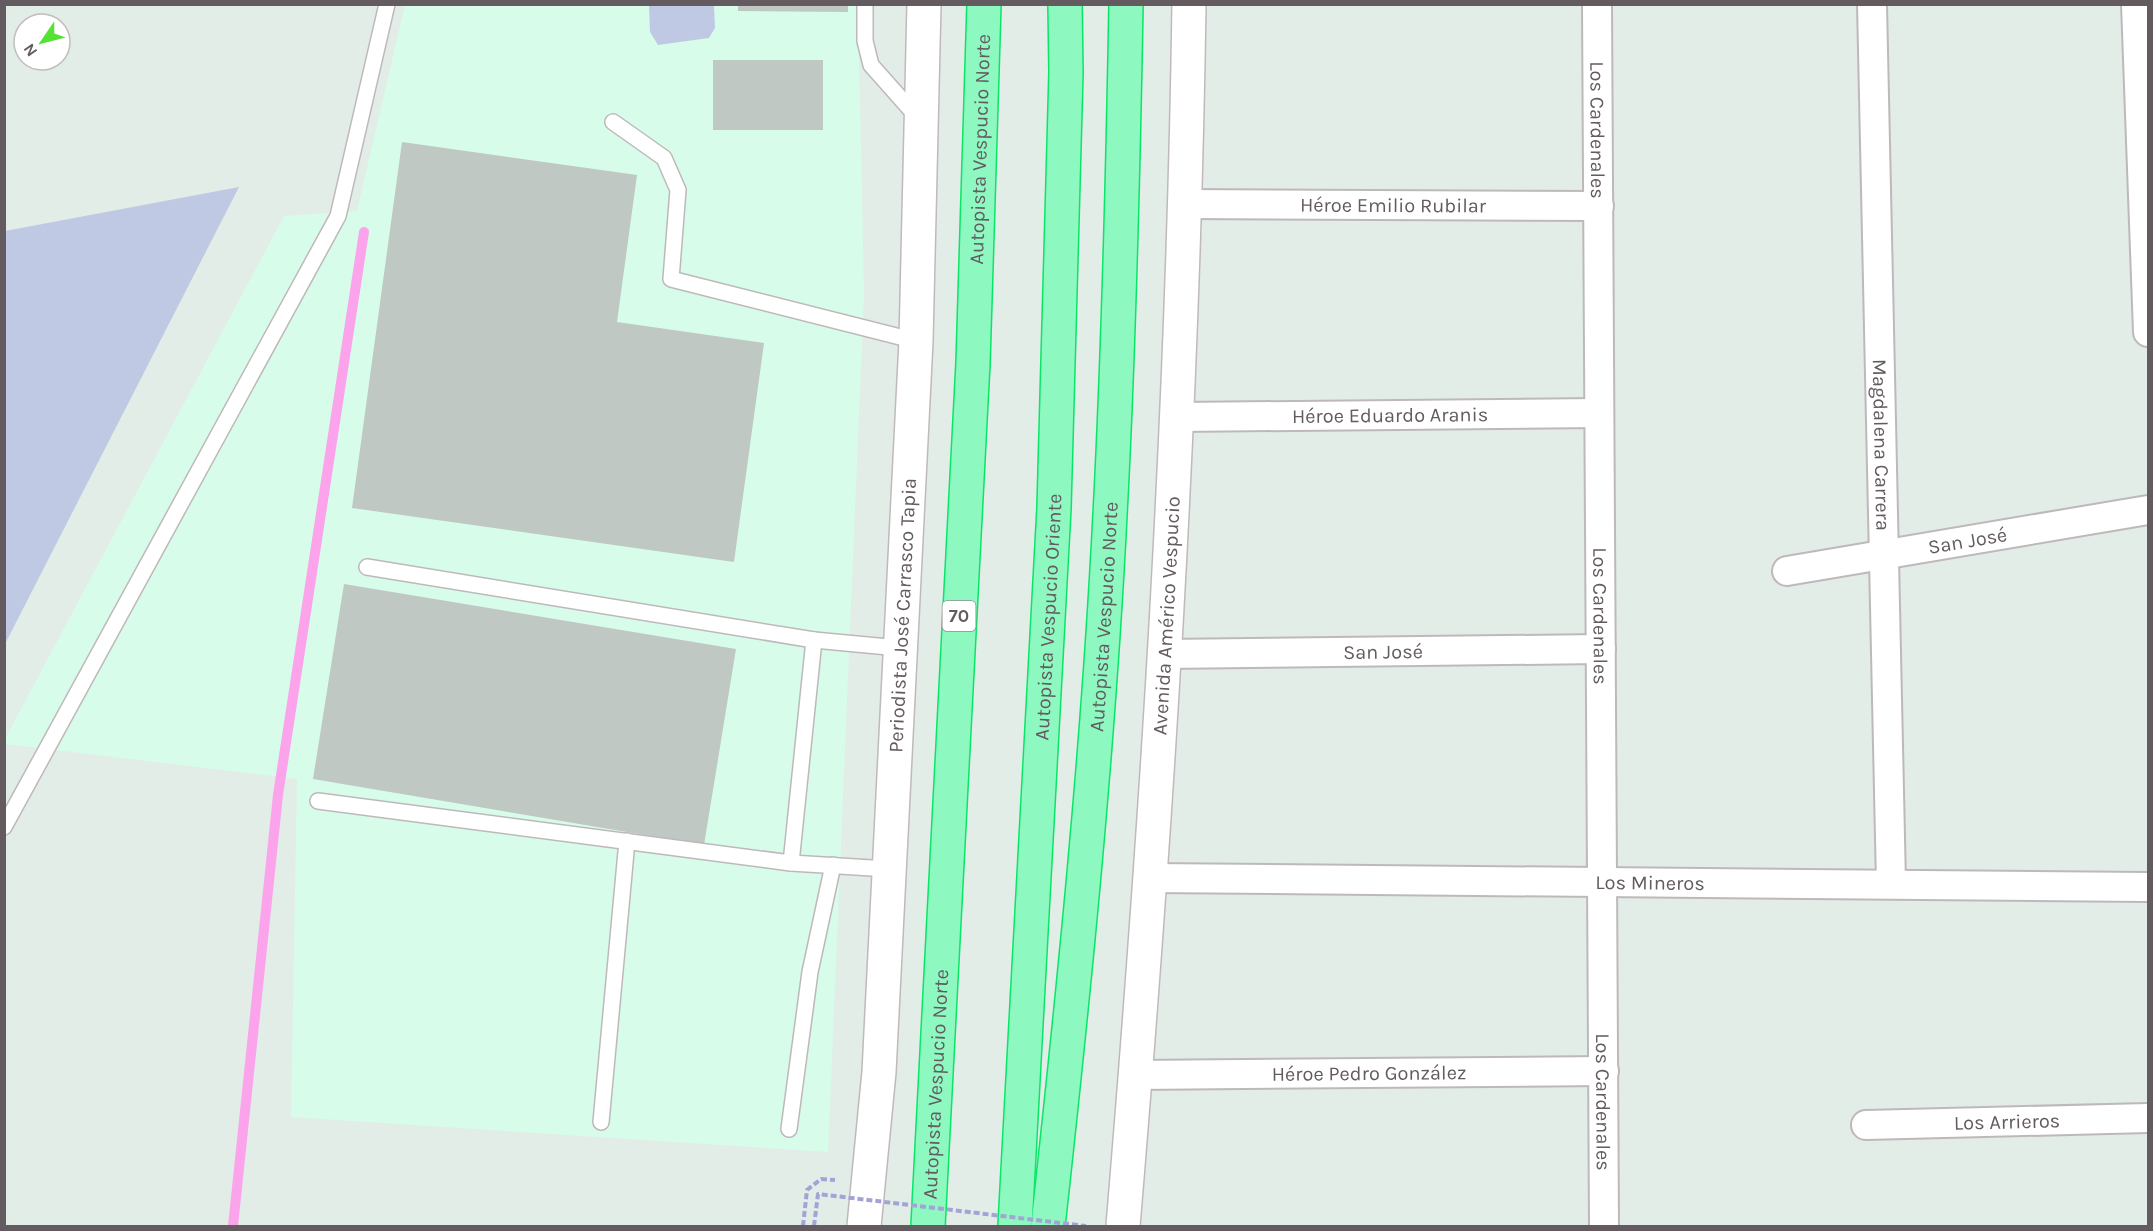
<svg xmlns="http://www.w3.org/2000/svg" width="2153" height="1231" font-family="Karla,sans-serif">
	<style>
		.commercial { fill: #d8fcea }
		.green { fill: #c0c9e4 }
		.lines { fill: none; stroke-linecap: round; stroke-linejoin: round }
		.stream { stroke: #fba4ec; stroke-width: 10 }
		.building { fill: #bfc8c2 }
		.lane-casing { stroke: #beb8bc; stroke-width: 18 }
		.street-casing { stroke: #beb8bc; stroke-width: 32 }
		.secondary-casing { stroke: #c0b8bd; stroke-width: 36 }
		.highway-casing { stroke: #09e667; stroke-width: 36 }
		.path { stroke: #a3a3d5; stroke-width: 4; stroke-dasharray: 6 3; stroke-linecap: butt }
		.lane { stroke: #fff; stroke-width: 15 }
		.street { stroke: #fff; stroke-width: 28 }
		.secondary { stroke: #fff; stroke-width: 33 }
		.highway { stroke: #8ef8c1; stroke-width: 33 }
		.path-bridge { stroke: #a3a3d5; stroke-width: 4; stroke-dasharray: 6 3; stroke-linecap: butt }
		.labels { text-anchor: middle; stroke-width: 5; stroke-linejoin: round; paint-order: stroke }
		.shield { fill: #fff; stroke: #928c90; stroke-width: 1.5 }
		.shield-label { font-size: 18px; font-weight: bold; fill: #635b60 }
		.street-label { font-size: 20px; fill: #635b60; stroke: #fff }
	</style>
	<rect width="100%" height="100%" fill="#e2ede8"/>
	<!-- commercial -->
	<polygon class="commercial" points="405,5 858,5 864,295 828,1152 291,1117 297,779 5,744 5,739 284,216 357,211"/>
	<!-- green -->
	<g class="green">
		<polygon points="649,5 714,5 715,28 709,38 658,45 650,32"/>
		<polygon points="239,187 5,644 5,231"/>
	</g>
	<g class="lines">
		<!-- stream -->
		<polyline class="stream" points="233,1226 278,795 364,232"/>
	</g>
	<!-- building -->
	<g class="building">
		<polygon points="738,4 848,4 848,12 738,11"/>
		<rect x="713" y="60" width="110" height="70"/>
		<polygon points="402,142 637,175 617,322 764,343 734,562 352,508"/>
		<polygon points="344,584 736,649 704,845 313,779"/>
	</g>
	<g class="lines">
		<!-- lane casing -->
		<g class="lane-casing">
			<g id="lane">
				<polyline points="865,4 865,41 871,65 918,118"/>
				<polyline points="613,122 664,158 678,190 671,279 916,341"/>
				<polyline points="367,567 814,640"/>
				<polyline points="318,801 791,863"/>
				<polyline points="4,827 338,216 387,4"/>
				<polyline points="888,869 791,863 814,640 899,648"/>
				<polyline points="601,1122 627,841"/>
				<polyline points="789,1129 810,972 833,865"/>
			</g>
		</g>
		<!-- street casing -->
		<g class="street-casing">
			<g id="street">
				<path id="s1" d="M 1597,4 L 1604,1226"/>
				<path id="s2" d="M 1872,4 L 1891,884"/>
				<polyline points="2136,4 2148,332"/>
				<path id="s3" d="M 1186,204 L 1599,206"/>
				<path id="s4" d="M 1178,417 L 1599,413"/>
				<path id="s5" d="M 1787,571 L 2148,510"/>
				<path id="s6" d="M 1164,654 L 1601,649"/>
				<path id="s7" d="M 1150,878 L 2148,887"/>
				<path id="s8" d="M 1135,1075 L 1604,1071"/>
				<path id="s9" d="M 1866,1125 L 2148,1118"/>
			</g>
		</g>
		<!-- secondary casing -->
		<g class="secondary-casing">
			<g id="secondary">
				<path id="s10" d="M 864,1226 L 879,1072 L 916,341 L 924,4"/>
				<path id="s11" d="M 1123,1226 C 1157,820 1183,413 1189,4"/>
			</g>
		</g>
		<!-- highway casing -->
		<g class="highway-casing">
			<g id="highway">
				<path id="s12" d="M 928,1226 L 973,363 L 984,4"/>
				<path id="s13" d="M 1015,1226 L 1054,508 L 1066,72 L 1065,4"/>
				<path id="s14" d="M 1048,1226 C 1074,990 1098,753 1110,515 C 1119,345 1123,175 1126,4"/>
			</g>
		</g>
		<!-- path -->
		<polyline class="path" points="803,1226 807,1190 821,1179 835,1180"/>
		<!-- lane -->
		<use href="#lane" class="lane"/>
		<!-- street -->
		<use href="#street" class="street"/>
		<!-- secondary -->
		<use href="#secondary" class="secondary"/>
		<!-- highway -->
		<use href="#highway" class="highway"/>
		<!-- path-bridge -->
		<polyline class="path-bridge" points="814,1226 818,1194 1086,1226"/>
	</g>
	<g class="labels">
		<!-- shield labels -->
		<rect class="shield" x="942.5" y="601" width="33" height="30" rx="4.5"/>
		<g class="shield-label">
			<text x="959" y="622">70</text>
		</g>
		<!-- street labels -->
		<g class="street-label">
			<text dy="7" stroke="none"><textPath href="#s1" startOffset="126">Los Cardenales</textPath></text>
			<text dy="7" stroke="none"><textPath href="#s12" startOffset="1078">Autopista Vespucio Norte</textPath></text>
			<text dy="7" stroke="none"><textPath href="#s3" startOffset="207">Héroe Emilio Rubilar</textPath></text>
			<text dy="7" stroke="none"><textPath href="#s4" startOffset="212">Héroe Eduardo Aranis</textPath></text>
			<text dy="7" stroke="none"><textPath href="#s2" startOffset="441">Magdalena Carrera</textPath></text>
			<text dy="7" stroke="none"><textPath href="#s5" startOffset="183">San José</textPath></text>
			<text dy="7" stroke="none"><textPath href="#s10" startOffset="612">Periodista José Carrasco Tapia</textPath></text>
			<text dy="7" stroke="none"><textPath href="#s13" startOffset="610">Autopista Vespucio Oriente</textPath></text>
			<text dy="7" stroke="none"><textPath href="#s11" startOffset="612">Avenida Américo Vespucio</textPath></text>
			<text dy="7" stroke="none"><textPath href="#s1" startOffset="612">Los Cardenales</textPath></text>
			<text dy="7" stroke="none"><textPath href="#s14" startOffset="612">Autopista Vespucio Norte</textPath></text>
			<text dy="7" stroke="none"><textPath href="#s6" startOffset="219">San José</textPath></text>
			<text dy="7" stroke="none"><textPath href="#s7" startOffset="500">Los Mineros</textPath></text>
			<text dy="7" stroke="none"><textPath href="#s8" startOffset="234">Héroe Pedro González</textPath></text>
			<text dy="7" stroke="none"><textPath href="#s12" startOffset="142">Autopista Vespucio Norte</textPath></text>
			<text dy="7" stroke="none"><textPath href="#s1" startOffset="1098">Los Cardenales</textPath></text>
			<text dy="7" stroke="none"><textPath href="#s9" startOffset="141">Los Arrieros</textPath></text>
		</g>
	</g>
	<!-- border -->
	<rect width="2153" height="1231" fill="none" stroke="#635b60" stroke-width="12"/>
	<!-- north arrow -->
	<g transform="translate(42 42) rotate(235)"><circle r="28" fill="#ffffff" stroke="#c1bdbf" stroke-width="1.5"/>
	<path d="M0-4.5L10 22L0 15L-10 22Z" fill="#54e234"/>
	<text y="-9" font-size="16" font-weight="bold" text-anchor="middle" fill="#635b60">N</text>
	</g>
</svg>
